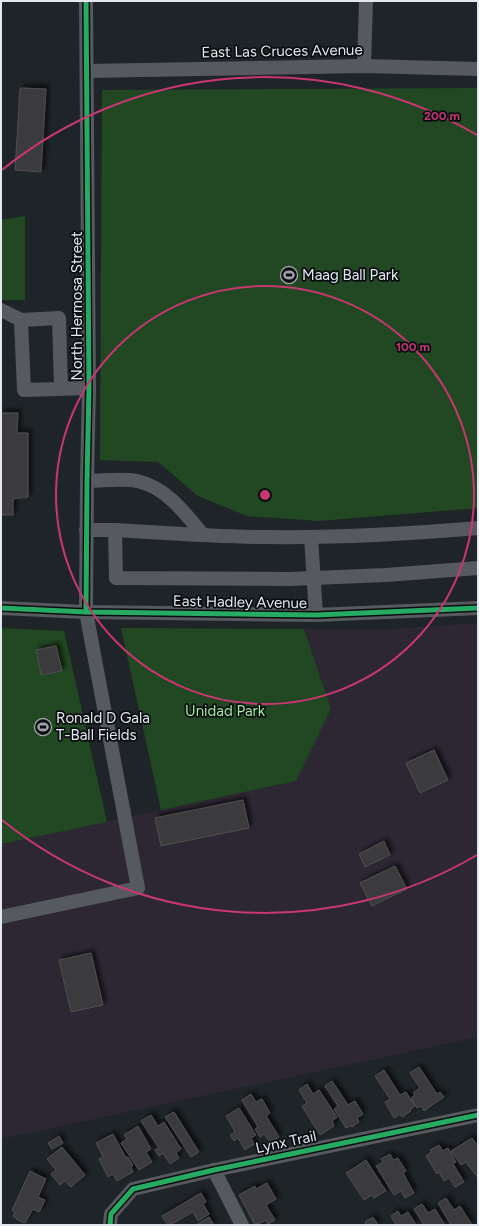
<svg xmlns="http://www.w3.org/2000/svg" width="479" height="1226" font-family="Figtree,sans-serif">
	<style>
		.industrial { fill: #2d2734 }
		.green { fill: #214822 }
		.building { fill: #3b3b3c; stroke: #4f4e50; filter: url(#shadow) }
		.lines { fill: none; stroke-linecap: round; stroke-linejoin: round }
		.minor { stroke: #565a5e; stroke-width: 14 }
		.cycleway-casing { stroke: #090d10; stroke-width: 8 }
		.cycleway { stroke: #26ab63; stroke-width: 5 }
		.ring { fill: none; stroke: #c73771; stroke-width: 2 }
		.labels { text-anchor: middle; stroke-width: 3.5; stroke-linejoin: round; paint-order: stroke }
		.street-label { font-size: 15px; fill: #e2e8ed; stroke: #090d10 }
		.poi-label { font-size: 15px; fill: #e2e8ed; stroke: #090d10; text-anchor: start }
		.park-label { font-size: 15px; fill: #9eec9a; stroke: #090d10 }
		.centre { fill: #c73771; stroke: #090d10; stroke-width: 2 }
		.ring-label { font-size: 12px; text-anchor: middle; font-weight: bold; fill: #c73771; stroke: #090d10; stroke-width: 3.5; stroke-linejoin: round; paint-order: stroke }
	</style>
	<defs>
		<filter id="shadow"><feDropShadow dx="3.5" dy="-3.5" stdDeviation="2" flood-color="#0009"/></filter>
	</defs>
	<rect width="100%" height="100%" fill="#1f2428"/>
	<!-- industrial -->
	<polygon class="industrial" points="478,623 478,1037 1,1139 1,844 296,781 331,709 304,629 390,629"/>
	<!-- green -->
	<g class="green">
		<polygon points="478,88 478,508 319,521 247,516 198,496 158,462 100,460 102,90"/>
		<polygon points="25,216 25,300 1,300 1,220"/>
		<polygon points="1,628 64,631 107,822 1,844"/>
		<polygon points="121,628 304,629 331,709 296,781 161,810"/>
	</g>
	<!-- building -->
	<g class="building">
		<polygon points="20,88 46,89 41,172 15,170"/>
		<polygon points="1,413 18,413 17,433 28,433 28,497 13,499 13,515 1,515"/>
		<polygon points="56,646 62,671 41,675 36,650"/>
		<polygon points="434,750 448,780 420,793 406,763"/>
		<polygon points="243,800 249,828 161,846 155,818"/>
		<polygon points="384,841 390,855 365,867 359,854"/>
		<polygon points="395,866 407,889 372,906 360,883"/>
		<polygon points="91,953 103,1005 71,1012 59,960"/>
		<polygon points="419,1067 437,1094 440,1092 444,1097 424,1111 421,1106 417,1108 411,1098 415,1095 413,1093 420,1088 410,1073"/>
		<polygon points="384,1070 400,1095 406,1092 415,1106 410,1110 411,1111 402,1117 400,1114 394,1118 385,1102 390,1099 375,1076"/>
		<polygon points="332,1081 348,1105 355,1101 363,1114 357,1118 359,1122 352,1127 350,1126 346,1128 334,1109 338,1106 325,1086"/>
		<polygon points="307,1084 313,1094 319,1090 337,1117 332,1121 334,1126 320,1135 302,1106 307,1103 299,1090"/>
		<polygon points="251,1094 256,1102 262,1099 270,1113 266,1116 279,1137 270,1142 264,1134 260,1137 255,1129 258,1127 242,1100"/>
		<polygon points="239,1108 256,1135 251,1138 254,1144 245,1150 238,1138 234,1141 230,1135 235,1132 226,1116"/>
		<polygon points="174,1112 199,1152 191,1157 165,1117"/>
		<polygon points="151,1115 158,1126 164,1122 181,1149 176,1153 179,1158 170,1164 163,1153 159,1156 155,1150 159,1148 141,1121"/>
		<polygon points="138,1126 151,1149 146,1152 152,1162 139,1170 121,1143 127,1139 124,1135"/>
		<polygon points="113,1134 126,1158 128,1157 133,1165 131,1167 133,1172 117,1181 113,1174 108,1177 99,1159 103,1157 96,1143"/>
		<polygon points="59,1136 63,1143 52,1149 48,1143"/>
		<polygon points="472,1138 477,1145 478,1144 478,1178 466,1162 461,1165 451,1151"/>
		<polygon points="439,1145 443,1151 448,1148 456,1162 453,1164 464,1182 455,1187 449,1178 444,1181 439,1172 437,1174 426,1156 431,1152 430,1150"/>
		<polygon points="62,1147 85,1175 71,1187 65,1181 60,1185 51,1174 56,1170 47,1159"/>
		<polygon points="390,1154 393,1160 398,1158 406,1171 403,1173 414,1193 405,1198 401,1191 394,1195 376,1166 383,1162 381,1159"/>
		<polygon points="366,1160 386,1191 374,1198 372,1195 364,1200 346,1173"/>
		<polygon points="30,1171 46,1179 38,1197 45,1200 39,1212 33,1209 25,1223 16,1219 16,1218 13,1216 15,1212 12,1210"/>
		<polygon points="267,1183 276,1199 266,1205 275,1220 268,1224 266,1220 255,1225 239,1195 255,1186 256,1189"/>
		<polygon points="201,1193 206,1202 203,1204 209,1214 198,1221 193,1212 170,1225 168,1225 162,1216"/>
		<polygon points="446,1198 454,1210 460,1206 472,1225 451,1225 438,1203"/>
		<polygon points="422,1204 428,1213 435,1209 445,1225 424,1225 414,1209"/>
		<polygon points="398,1211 401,1216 408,1212 416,1225 396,1225 391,1216"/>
		<polygon points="209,1217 214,1225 196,1225"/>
		<polygon points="373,1217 378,1225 367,1225 365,1222"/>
	</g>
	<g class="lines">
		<!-- minor -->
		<g class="minor">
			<polyline points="364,66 366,1"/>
			<polyline points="87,71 364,66 478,69"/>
			<polyline points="1,310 21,320"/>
			<polyline points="61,389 59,318 21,320 24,390 89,388"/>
			<path d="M 87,481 C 103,481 120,478 137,481 C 166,487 185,513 203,535"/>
			<path d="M 478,528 C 408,534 337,538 266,537 C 216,537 165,533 115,530 L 116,578 L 290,579 L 386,575 L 478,568"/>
			<polyline points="86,530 115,530"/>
			<polyline points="311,537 316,615"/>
			<polyline points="1,608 86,612 316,615 478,608"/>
			<polyline points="1,917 138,888 86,612 87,481 89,388 86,1"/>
			<polyline points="214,1170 242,1225"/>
			<polyline points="110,1225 111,1214 133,1189 214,1170 478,1115"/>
		</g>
		<!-- cycleway casing -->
		<g class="cycleway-casing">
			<g id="cycleway">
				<polyline points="86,1 89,388 87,481 86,612"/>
				<polyline points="1,608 86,612 316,615 478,608"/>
				<polyline points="110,1225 111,1214 133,1189 214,1170 478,1115"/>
			</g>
		</g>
		<!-- cycleway -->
		<use href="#cycleway" class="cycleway"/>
	</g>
	<!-- distance rings -->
	<g class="ring">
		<circle cx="265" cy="495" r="209"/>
		<path d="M477 855A418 418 0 0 1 2 820M2 170A418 418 0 0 1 477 135"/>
	</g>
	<!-- icons -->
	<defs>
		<g id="stadium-ring" transform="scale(0.9)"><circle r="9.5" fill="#090d10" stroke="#9ea3a8" stroke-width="1.5"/><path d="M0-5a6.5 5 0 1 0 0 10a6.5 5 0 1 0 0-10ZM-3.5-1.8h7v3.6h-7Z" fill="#9ea3a8"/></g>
	</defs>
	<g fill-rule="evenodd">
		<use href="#stadium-ring" x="289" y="275"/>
		<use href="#stadium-ring" x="43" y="727"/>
	</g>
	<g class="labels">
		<!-- street labels -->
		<g class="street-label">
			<text transform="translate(282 51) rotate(-1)" y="5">East Las Cruces Avenue</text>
			<text transform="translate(77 306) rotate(-90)" y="5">North Hermosa Street</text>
			<text transform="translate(240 602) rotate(1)" y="5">East Hadley Avenue</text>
			<text transform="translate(286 1142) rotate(-12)" y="5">Lynx Trail</text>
		</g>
		<!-- poi labels -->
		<g class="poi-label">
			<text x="302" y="280">Maag Ball Park</text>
			<text x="56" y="723">Ronald D Gala<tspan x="56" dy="17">T-Ball Fields</tspan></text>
		</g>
		<!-- park labels -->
		<g class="park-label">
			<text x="225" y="716">Unidad Park</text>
		</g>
	</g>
	<circle cx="265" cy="495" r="6" class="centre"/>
	<g class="ring-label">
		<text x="442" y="120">200 m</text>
		<text x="413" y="351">100 m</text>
	</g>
	<!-- border -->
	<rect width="479" height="1226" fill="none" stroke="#e2e8ed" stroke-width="4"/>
</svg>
